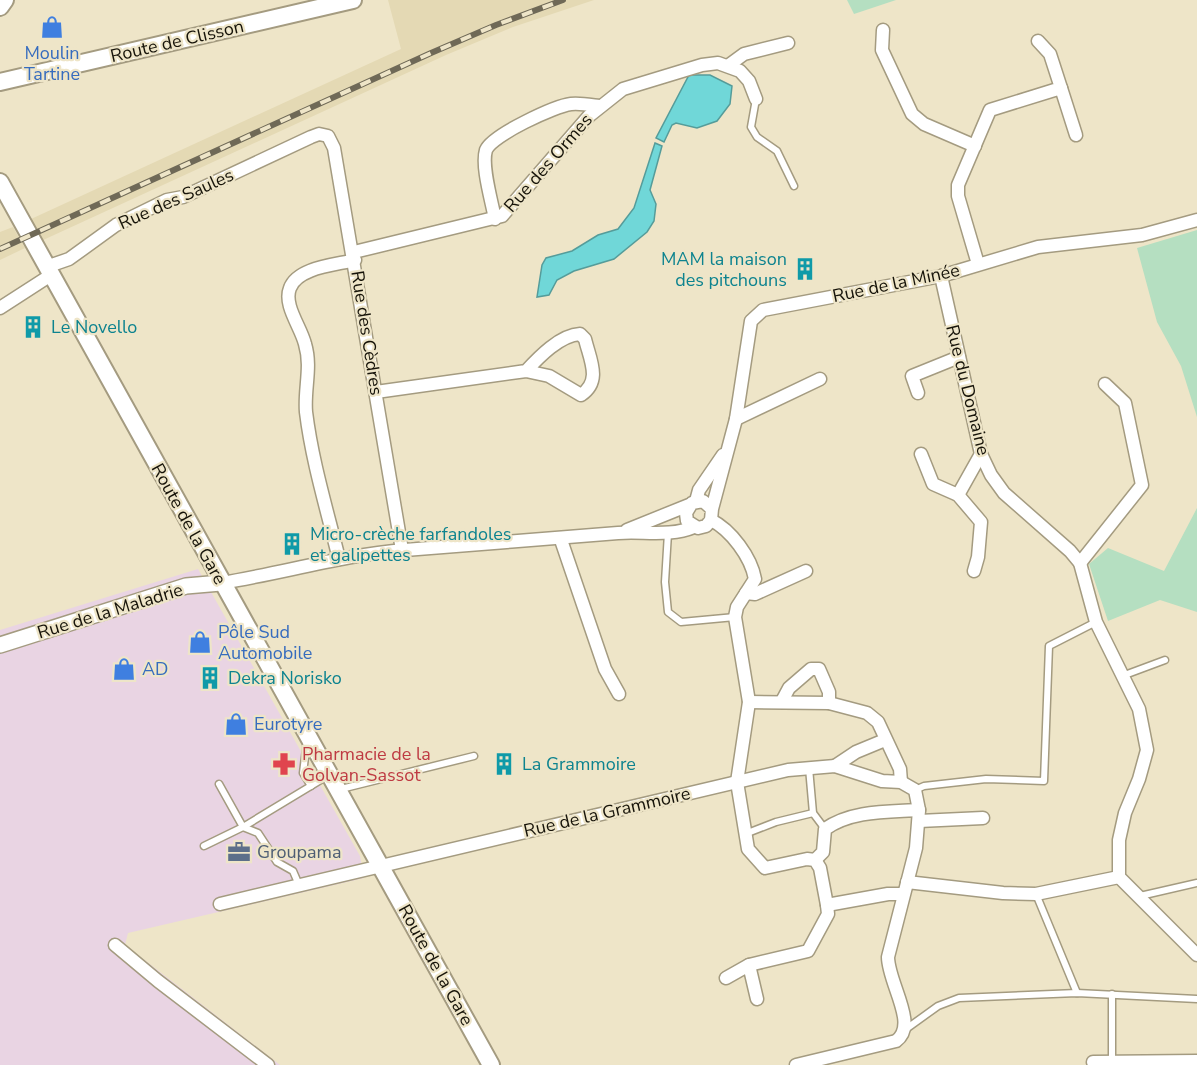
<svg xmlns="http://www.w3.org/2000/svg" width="1197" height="1065" font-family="'Nunito Sans',sans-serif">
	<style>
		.built { fill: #e4d9b4 }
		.industrial { fill: #e9d4e3 }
		.green { fill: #b5dfc1 }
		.water { fill: #70d7d8; stroke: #559c9a; stroke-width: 1.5 }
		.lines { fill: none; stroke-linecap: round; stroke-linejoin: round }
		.service-casing { stroke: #a49b80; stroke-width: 9 }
		.minor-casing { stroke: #a49b80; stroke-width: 15 }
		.tertiary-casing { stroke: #a49b80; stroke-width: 18 }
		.secondary-casing { stroke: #a49b80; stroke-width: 20 }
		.service { stroke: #fff; stroke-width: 6 }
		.minor { stroke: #fff; stroke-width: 12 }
		.tertiary { stroke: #fff; stroke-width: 15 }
		.secondary { stroke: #fff; stroke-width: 16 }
		.rail-casing { stroke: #6f6957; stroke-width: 6 }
		.rail { stroke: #eee5c8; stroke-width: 4; stroke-dasharray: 11; stroke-linecap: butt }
		.labels { text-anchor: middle; stroke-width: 4.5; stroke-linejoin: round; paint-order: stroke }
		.street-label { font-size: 18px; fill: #161309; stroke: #eee5c8 }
		.shop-label { font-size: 18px; fill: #366cbe; stroke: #eee5c8; text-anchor: start }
		.culture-label { font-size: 18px; fill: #0d838f; stroke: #eee5c8; text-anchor: start }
		.health-label { font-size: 18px; fill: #be3a42; stroke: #eee5c8; text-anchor: start }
		.service-label { font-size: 18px; fill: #4e5e75; stroke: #eee5c8; text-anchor: start }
	</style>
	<rect width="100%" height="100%" fill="#eee5c8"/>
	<!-- built -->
	<g class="built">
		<polygon points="388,0 594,0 513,27 446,55 41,241 31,219 401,49"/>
		<polygon points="13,227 25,248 0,260 0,232"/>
	</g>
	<!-- industrial -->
	<polygon class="industrial" points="198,569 360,856 364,878 128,933 125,945 280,1065 0,1065 0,630"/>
	<!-- green -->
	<g class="green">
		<polygon points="847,0 896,0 854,14"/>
		<polygon points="1197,230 1197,417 1181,366 1157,322 1137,248"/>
		<polygon points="1197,508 1197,612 1160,600 1108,621 1089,564 1108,548 1164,571"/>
	</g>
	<!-- water -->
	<g class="water">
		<polygon points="689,75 710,75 732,86 730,104 717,121 697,128 676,123 672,125 664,142 656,138"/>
		<polygon points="655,143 662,146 650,190 656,204 654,221 647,232 614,259 574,271 557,280 549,295 537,297 542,265 546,258 572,251 598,235 618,229 634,208"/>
	</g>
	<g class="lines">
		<!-- service casing -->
		<g class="service-casing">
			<g id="service">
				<polyline points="756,99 751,127 757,137 777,151 794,186"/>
				<polyline points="668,533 665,582 668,612 681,622 735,617"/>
				<polyline points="1122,676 1165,660"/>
				<polyline points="307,741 303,773 311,786"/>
				<polyline points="809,768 813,813 825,829"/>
				<polyline points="219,784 243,827 258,833 277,862 293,871 299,885"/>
				<polyline points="341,789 474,756"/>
				<polyline points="915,790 924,786 986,779 1044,781 1049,646 1096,622"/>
				<polyline points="745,834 776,822 813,813"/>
				<polyline points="204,846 243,827 329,775"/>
				<polyline points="1036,894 1077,993"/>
				<polyline points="1140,896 1197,883"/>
				<polyline points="1112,994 1112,1062"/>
				<polyline points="906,1029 938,1006 959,998 1077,993 1197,999"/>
			</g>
		</g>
		<!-- minor casing -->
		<g class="minor-casing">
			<g id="minor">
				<polyline points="883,30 882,50 912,114 924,124 975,146"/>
				<polyline points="729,65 744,54 788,43"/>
				<polyline points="1061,88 1076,135"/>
				<path d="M 495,219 C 492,202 481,166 486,150 C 492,135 555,106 571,104 C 580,103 591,105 599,106"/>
				<polyline points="354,252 502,216 589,116 623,89 702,65 718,63 740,71 749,81 756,99"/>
				<polyline points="978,264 958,196 958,185 990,110 1061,88 1050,54 1038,41"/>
				<polyline points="46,267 69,259 116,225 167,200 183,197 311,137 319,134 328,136 334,148 402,550"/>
				<polyline points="941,276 981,454 991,475 1004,493 1070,551 1080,563 1096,622 1139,709 1147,750 1139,779 1125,813 1119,840 1119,877 1197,955"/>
				<polyline points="0,308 51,275"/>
				<path d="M 376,392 L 526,371 L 549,376 L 581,395 C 602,381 590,360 585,339 L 580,334 C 560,335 539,357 526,371"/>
				<polyline points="918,393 912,376 959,357"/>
				<polyline points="736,419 820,379"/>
				<polyline points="921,454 933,484 958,495 981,522 978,557 974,571"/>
				<polyline points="958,495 981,454"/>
				<polyline points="696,501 699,490 723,455"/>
				<polyline points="712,509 703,501 692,503 686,513 687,521 698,528 706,526 711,520 712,509 736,419 751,321 763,310 941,276 1038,247 1142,235 1197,220"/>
				<path d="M 711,520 C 731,530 751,557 755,579 L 737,607 L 735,617 L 749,702 L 737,782 L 748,849 L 765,868 L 807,859 L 815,860 L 820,868 L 827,905 L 888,894 L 902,894"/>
				<polyline points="627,530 689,505"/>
				<polyline points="561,540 605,669 619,694"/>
				<path d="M 339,559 C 327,510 312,461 306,412 C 304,389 312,367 305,344 C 301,327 283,305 290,288 C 298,267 336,265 355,260"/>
				<polyline points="1080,563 1142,485 1125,403 1105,384"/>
				<path d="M 221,583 C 283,573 343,555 405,550 C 476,544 547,539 618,533 C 643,531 670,537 694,527"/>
				<polyline points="746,593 755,594 806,571"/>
				<polyline points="782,701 789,688 811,669 819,669 829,692 829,703"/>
				<polyline points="749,702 829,703 867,713 878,722 900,769 901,782"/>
				<polyline points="835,766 856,752 885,740"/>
				<polyline points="919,821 983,818"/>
				<path d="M 815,860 L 823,852 L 825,829 C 852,810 888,812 919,810"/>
				<polyline points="907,882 1003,893 1036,894 1119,877"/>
				<path d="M 220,904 L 788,770 L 835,766 L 882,781 L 901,782 L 915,790 L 919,810 L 916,848 L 888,957 C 888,983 919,1025 896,1041 L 796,1065"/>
				<polyline points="115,945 158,981 268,1065"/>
				<polyline points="749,965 757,999"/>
				<polyline points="726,978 749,965 808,951 828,914 827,905"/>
				<polyline points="1093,1062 1197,1061"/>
			</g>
		</g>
		<!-- tertiary casing -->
		<g class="tertiary-casing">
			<polyline id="tertiary" points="0,645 186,586 221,583"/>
		</g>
		<!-- secondary casing -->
		<g class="secondary-casing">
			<g id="secondary">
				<polyline points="0,7 5,0"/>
				<polyline points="0,82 353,0"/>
				<polyline points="0,182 491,1065"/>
			</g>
		</g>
		<!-- service -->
		<use href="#service" class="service"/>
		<!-- minor -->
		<use href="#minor" class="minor"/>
		<!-- tertiary -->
		<use href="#tertiary" class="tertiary"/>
		<!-- secondary -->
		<use href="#secondary" class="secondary"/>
		<!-- rail casing -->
		<g class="rail-casing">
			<polyline id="rail" points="0,249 431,53 496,25 563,0"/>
		</g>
		<!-- rail -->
		<use href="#rail" class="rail"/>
	</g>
	<!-- icons -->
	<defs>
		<g id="shop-bare" transform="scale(1.8)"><path d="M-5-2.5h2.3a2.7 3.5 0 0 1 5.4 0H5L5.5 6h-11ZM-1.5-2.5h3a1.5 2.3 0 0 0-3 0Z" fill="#3f7fe0" stroke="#eee5c8" stroke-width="2.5" paint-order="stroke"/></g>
		<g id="building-bare" transform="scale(1.8)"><path d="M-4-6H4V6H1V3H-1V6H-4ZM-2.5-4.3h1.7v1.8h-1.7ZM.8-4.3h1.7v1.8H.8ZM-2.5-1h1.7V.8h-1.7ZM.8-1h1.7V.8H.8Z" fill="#0f9aa8" stroke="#eee5c8" stroke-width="2.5" paint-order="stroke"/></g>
		<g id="pharmacy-bare" transform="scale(1.8)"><path d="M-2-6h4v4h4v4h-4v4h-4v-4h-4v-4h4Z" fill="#e0444e" stroke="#eee5c8" stroke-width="2.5" paint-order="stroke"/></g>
		<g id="office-bare" transform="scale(1.8)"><path d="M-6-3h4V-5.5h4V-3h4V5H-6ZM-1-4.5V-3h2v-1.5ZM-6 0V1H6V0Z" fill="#5c6f8a" stroke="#eee5c8" stroke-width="2.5" paint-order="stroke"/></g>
	</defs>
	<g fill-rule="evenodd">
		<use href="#shop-bare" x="52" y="27"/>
		<use href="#building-bare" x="805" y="269"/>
		<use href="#building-bare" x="33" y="327"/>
		<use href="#building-bare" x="292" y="544"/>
		<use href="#shop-bare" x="200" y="642"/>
		<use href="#shop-bare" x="124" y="669"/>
		<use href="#building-bare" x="210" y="678"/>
		<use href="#shop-bare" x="236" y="724"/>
		<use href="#pharmacy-bare" x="284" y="764"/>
		<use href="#building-bare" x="504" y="764"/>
		<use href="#office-bare" x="239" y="852"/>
	</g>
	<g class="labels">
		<!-- street labels -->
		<g class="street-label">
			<text transform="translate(177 41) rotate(-13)" y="6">Route de Clisson</text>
			<text transform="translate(548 163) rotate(-49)" y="6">Rue des Ormes</text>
			<text transform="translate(176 199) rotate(-24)" y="6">Rue des Saules</text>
			<text transform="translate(896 283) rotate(-12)" y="6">Rue de la Minée</text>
			<text transform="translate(367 333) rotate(81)" y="6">Rue des Cèdres</text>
			<text transform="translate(968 390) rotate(76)" y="6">Rue du Domaine</text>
			<text transform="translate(189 524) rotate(61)" y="6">Route de la Gare</text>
			<text transform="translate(110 611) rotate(-17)" y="6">Rue de la Maladrie</text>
			<text transform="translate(607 812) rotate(-13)" y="6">Rue de la Grammoire</text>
			<text transform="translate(436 965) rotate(61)" y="6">Route de la Gare</text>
		</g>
		<!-- shop labels -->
		<g class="shop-label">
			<text x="52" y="59" text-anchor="middle">Moulin<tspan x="52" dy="21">Tartine</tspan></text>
			<text x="218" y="638">Pôle Sud<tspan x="218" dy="21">Automobile</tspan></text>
			<text x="142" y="675">AD</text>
			<text x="254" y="730">Eurotyre</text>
		</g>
		<!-- culture labels -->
		<g class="culture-label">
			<text x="787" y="265" text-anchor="end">MAM la maison<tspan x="787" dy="21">des pitchouns</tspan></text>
			<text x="51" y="333">Le Novello</text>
			<text x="310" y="540">Micro-crèche farfandoles<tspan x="310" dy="21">et galipettes</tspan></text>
			<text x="228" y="684">Dekra Norisko</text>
			<text x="522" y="770">La Grammoire</text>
		</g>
		<!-- health labels -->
		<g class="health-label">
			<text x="302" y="760">Pharmacie de la<tspan x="302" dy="21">Golvan-Sassot</tspan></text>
		</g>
		<!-- service labels -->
		<g class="service-label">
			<text x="257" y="858">Groupama</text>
		</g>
	</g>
</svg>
